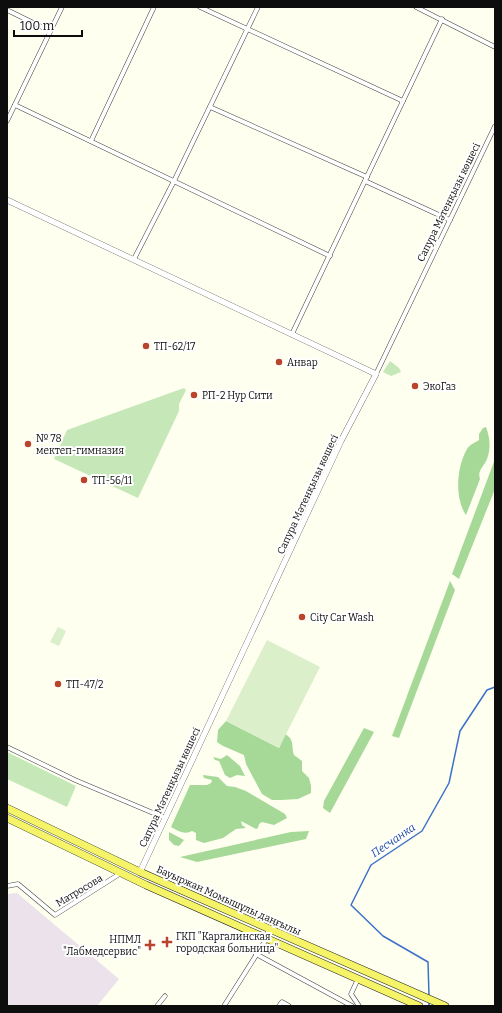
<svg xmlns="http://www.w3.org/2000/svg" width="502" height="1013" font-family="Bitter,serif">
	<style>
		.industrial { fill: #ece2eb }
		.green { fill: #c6e8b9 }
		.forest { fill: #a6d898 }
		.pitch { fill: #daefca }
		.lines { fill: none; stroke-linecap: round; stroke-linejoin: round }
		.stream { stroke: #3d71c9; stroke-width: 1.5 }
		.minor-casing { stroke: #404040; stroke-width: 5 }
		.tertiary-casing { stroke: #404040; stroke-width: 6 }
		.primary-casing { stroke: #1e1e1e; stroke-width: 8 }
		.minor { stroke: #fff; stroke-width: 4 }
		.tertiary { stroke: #fff; stroke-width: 5.5 }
		.primary { stroke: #f5f368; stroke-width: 7 }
		.poi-dot { fill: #b94429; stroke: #fff; stroke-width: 1.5 }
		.labels { text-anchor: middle; stroke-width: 4; stroke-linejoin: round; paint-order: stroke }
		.street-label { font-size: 10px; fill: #0d0d0d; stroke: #fff }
		.poi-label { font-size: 10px; fill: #0d0d0d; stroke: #fff; text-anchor: start }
		.water-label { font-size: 11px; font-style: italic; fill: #1a459c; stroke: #fff }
	</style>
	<rect width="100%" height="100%" fill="#feffee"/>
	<!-- industrial -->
	<polygon class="industrial" points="17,893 119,979 97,1006 7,1006 7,894"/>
	<!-- green -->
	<g class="green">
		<polygon points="390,361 399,368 401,372 391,376 383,372"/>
		<polygon points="184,388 186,390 179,404 179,411 138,498 54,459 67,430"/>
		<polygon points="7,752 76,786 67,807 7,779"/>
	</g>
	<!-- forest -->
	<g class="forest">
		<path d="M 486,427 C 490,438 491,448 487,459 C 484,467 477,470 480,479 L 466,515 C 454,498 457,466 467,449 C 470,444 475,443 479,440 L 479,434 L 483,428 Z"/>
		<polygon points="495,459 495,489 459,579 452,574"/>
		<polygon points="450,581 455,590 399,738 392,736"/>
		<path d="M 226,721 L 279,748 L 285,734 C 295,740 291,745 294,755 L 302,761 L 302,771 L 309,778 L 311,786 L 311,793 L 298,799 L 281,800 L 272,800 L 262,794 L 246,764 L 244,755 L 223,746 L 217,742 L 218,730 Z"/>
		<polygon points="364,728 374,732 330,813 323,808 324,801"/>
		<polygon points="227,755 240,766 245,776 237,775 230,778 225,775 219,761 215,760 213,757 221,759"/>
		<path d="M 203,775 L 218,777 L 227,786 L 235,787 L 246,791 L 285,814 L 287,818 L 274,825 L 262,822 L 259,824 L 258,828 L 256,829 L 241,821 L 242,825 L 246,828 L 236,829 L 223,838 L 204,843 L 196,840 L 196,833 L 192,831 C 185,835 178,831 171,827 L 190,785 L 207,785 L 211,783 L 212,780 L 204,778 Z"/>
		<polygon points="309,831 306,839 197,862 180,857 291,832"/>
		<polygon points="169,832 184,840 179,846 174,845 169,840"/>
	</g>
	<!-- pitch -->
	<g class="pitch">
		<polygon points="58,627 66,631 59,646 50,642"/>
		<polygon points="267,640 320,667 279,748 226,721"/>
	</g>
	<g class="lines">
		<!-- stream -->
		<g class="stream">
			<polyline points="429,996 428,962 383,936 351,905 371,865 422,831 449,783 460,731 487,690 495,687"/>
			<polyline points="429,1002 429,1006"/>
		</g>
		<!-- minor casing -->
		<g class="minor-casing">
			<g id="minor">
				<polyline points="200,7 403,101"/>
				<polyline points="416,7 495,47"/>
				<polyline points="7,10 50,31"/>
				<polyline points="15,105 330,256"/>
				<polyline points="210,107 367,177"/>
				<polyline points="7,121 62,7"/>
				<polyline points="91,141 154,7"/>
				<polyline points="365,181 450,220"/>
				<polyline points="134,259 174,181 258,7"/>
				<polyline points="292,334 442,19"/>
				<polyline points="376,374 495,126"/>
				<polyline points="7,747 75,780 165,818"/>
				<polyline points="7,886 18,884 55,915 121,873"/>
				<polyline points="256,954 352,1006"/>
				<polyline points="358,979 351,994 359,1006"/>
				<polyline points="157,1006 165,996"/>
				<polyline points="224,1006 267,938 268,929"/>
				<polyline points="279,1006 282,1002 289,1006"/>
			</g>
		</g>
		<!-- tertiary casing -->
		<g class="tertiary-casing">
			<polyline id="tertiary" points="7,200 376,374 341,441 140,872"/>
		</g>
		<!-- primary casing -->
		<g class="primary-casing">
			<g id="primary">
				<polyline points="7,808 140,872 445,1006"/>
				<polyline points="7,818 146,885 419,1006"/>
			</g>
		</g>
		<!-- minor -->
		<use href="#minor" class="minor"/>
		<!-- tertiary -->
		<use href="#tertiary" class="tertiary"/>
		<!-- primary -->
		<use href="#primary" class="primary"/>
	</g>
	<!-- markers -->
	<g class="poi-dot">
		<circle cx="146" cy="346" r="4"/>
		<circle cx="279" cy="362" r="4"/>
		<circle cx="415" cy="386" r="4"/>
		<circle cx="194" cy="395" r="4"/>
		<circle cx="28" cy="444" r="4"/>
		<circle cx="84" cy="480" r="4"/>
		<circle cx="302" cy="617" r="4"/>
		<circle cx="58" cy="684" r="4"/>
		<path d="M165 936h4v4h4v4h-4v4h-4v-4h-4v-4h4z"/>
		<path d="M148 939h4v4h4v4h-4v4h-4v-4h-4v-4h4z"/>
	</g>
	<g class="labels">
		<!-- street labels -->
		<g class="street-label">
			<text transform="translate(448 202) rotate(-64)" y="4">Сапура Мәтенқызы көшесі</text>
			<text transform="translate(307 494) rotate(-65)" y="4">Сапура Мәтенқызы көшесі</text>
			<text transform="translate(169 787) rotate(-65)" y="4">Сапура Мәтенқызы көшесі</text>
			<text transform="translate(79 890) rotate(-31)" y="4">Матросова</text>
			<text transform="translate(229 900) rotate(24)" y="4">Бауыржан Момышұлы даңғылы</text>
		</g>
		<!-- poi labels -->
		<g class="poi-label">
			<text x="154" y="350">ТП-62/17</text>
			<text x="287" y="366">Анвар</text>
			<text x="423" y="390">ЭкоГаз</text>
			<text x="202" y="399">РП-2 Нур Сити</text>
			<text x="36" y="442">№ 78<tspan x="36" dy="12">мектеп-гимназия</tspan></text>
			<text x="92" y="484">ТП-56/11</text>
			<text x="310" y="621">City Car Wash</text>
			<text x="66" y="688">ТП-47/2</text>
			<text x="176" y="940">ГКП "Каргалинская<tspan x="176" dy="12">городская больница"</tspan></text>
			<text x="141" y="943" text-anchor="end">НПМЛ<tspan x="141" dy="12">"Лабмедсервис"</tspan></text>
		</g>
		<!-- water labels -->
		<g class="water-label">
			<text transform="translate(393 840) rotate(-34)" y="4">Песчанка</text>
		</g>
	</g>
	<!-- border -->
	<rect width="502" height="1013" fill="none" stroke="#0d0d0d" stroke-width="16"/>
	<!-- scale -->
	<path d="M14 30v6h68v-6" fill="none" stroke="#0d0d0d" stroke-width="2"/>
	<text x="20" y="30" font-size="12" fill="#0d0d0d" stroke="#ffffff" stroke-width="3" paint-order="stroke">100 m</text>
</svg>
